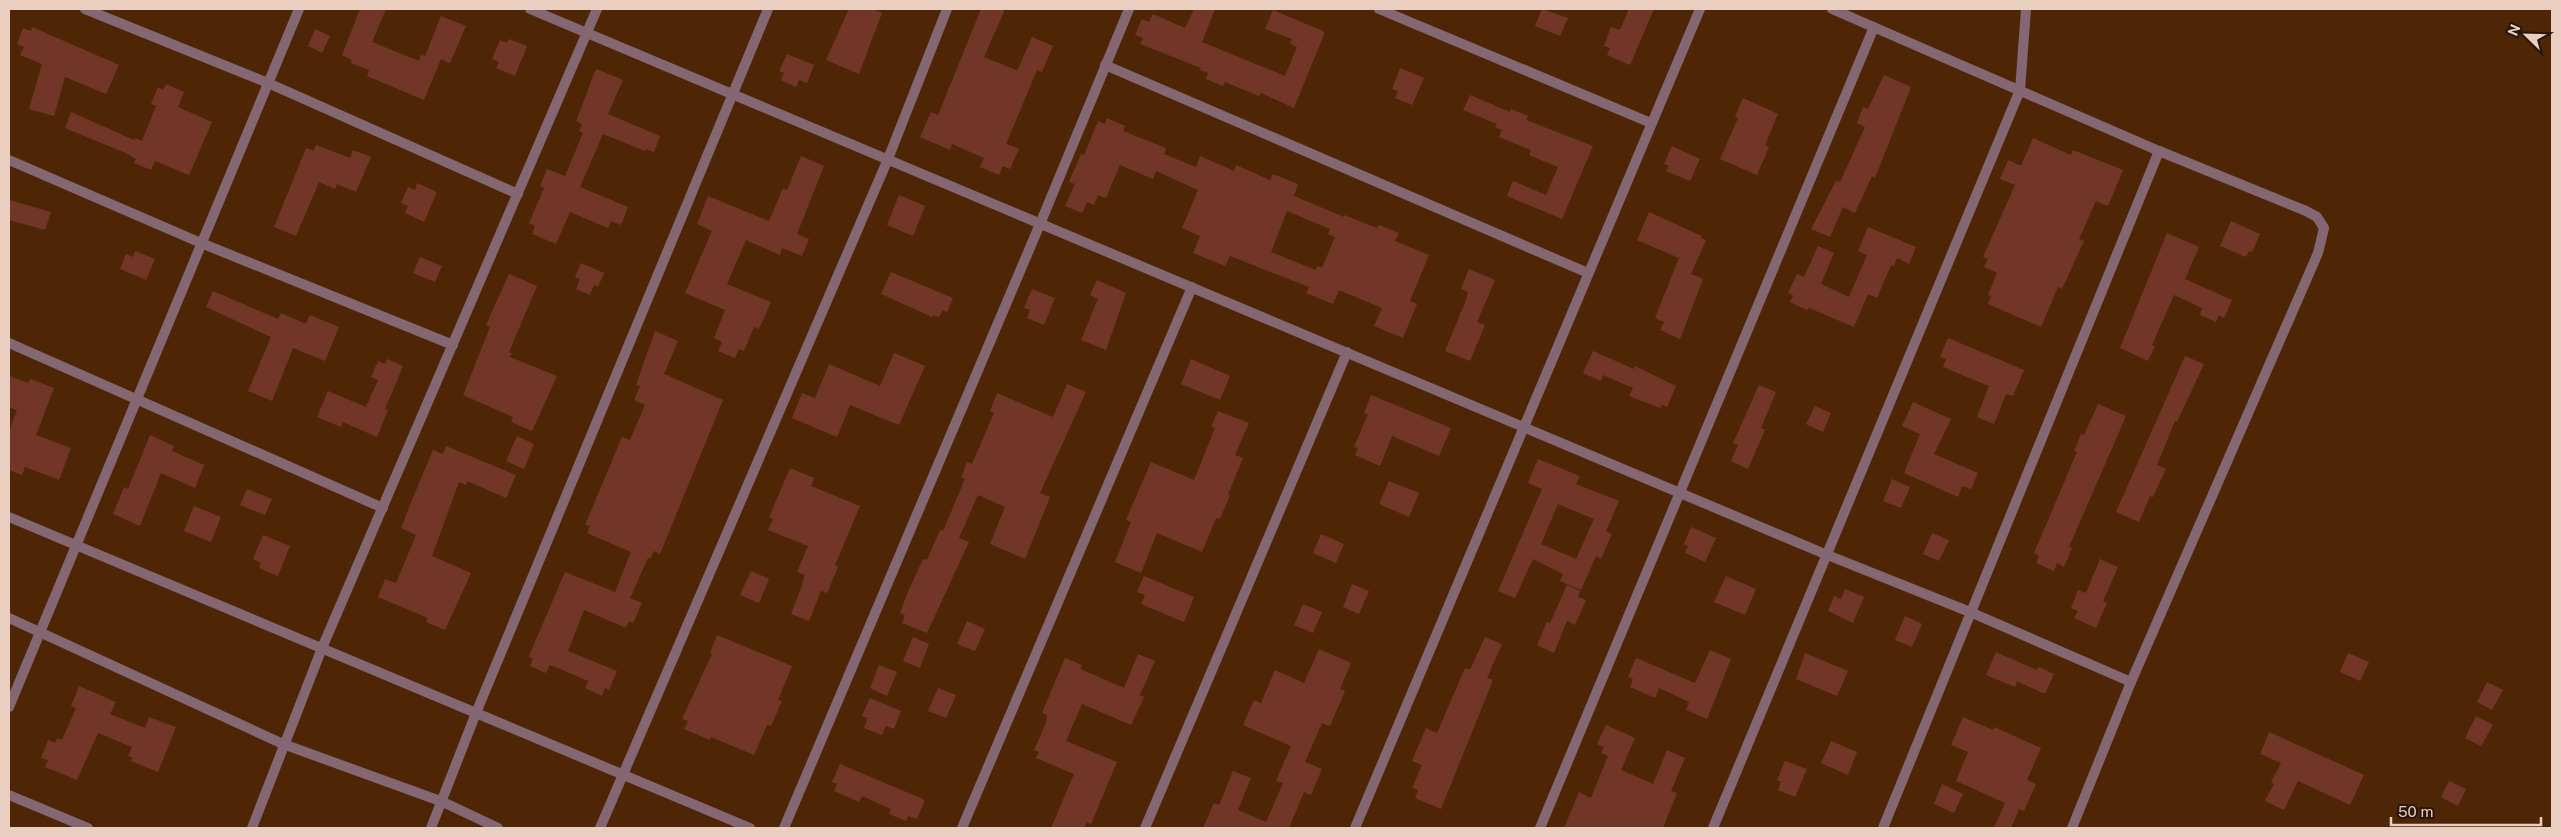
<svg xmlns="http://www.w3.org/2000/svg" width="2561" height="837" font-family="'Public Sans',sans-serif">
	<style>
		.building { fill: #723629; fill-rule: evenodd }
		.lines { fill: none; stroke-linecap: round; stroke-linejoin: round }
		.minor { stroke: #846772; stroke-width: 10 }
	</style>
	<rect width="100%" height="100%" fill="#4e2606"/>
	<!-- building -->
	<g class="building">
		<polygon points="360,9 386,9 372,42 419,61 421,55 425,56 441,16 466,26 450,63 441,59 424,100 367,76 369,70 351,63 352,60 342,55"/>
		<polygon points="849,9 872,9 882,13 859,74 826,60"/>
		<polygon points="981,9 1005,9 984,57 1016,70 1018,69 1032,37 1053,46 1042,72 1037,70 1006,144 1019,149 1010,169 1003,166 999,175 980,167 984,158 952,144 950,150 920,137 931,112 938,115"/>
		<polygon points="1194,9 1215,9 1202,42 1285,76 1297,47 1290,44 1292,39 1265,29 1273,10 1325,32 1294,108 1261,93 1259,96 1225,82 1223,86 1206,79 1208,73 1200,70 1201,68 1140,44 1143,38 1135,35 1142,19 1149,22 1153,14 1185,28"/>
		<polygon points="1542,9 1568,18 1560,36 1535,26"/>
		<polygon points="1629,9 1654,9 1630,65 1607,55 1610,48 1604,46 1611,27 1620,30"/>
		<polygon points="32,27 119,65 106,94 65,77 54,116 29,109 42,64 20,55 24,47 17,44 23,28 31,31"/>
		<polygon points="315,29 330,36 322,53 308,46"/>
		<polygon points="509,39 527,46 515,76 496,68 499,62 492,59 500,40 507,43"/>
		<polygon points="787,54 814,65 807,83 799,80 796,87 781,80 784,73 779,71"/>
		<polygon points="1400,68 1424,78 1412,105 1395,98 1398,91 1392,89"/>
		<polygon points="596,69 623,80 608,114 660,136 654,152 646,149 645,151 603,134 580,187 628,207 621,225 611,221 608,228 570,212 556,244 532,234 535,226 529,223 544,188 540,186 547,169 565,176 583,133 579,131 582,124 576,121"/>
		<polygon points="1884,75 1911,87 1875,178 1872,176 1855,213 1843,207 1830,237 1811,229 1836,181 1840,182 1865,127 1857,123 1863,107 1868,109"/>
		<polygon points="166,84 184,92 178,107 212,122 189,175 155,161 151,170 134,163 136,159 128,154 65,128 71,112 134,140 135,138 142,141 156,106 151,104 158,87 163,90"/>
		<polygon points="1470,95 1510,112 1511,109 1528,116 1526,120 1593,146 1562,219 1507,196 1513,181 1546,195 1558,167 1529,155 1531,150 1499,137 1502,130 1495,127 1497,124 1463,110"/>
		<polygon points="1743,98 1778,114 1765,145 1769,147 1757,175 1720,159 1738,118 1735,117"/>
		<path d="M 1107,118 L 1125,126 L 1123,131 L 1166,148 L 1164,154 L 1196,167 L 1200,156 L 1234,171 L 1236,165 L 1270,180 L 1273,174 L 1298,184 L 1294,196 L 1344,217 L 1344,215 L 1377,228 L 1379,225 L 1399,233 L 1395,241 L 1429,255 L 1410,301 L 1417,304 L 1403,338 L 1374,326 L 1382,308 L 1339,290 L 1333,304 L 1306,293 L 1309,287 L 1230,256 L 1225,266 L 1193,253 L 1200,236 L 1182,228 L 1198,190 L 1156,171 L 1153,179 L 1120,165 L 1106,198 L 1098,195 L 1094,205 L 1087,202 L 1082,213 L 1065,206 L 1075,184 L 1069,182 L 1081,154 L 1084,155 L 1098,121 L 1105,124 ZM 1287,211 L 1330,229 L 1328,234 L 1335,237 L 1322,268 L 1317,266 L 1316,270 L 1271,252 Z"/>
		<polygon points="2033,138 2071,155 2073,150 2123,170 2108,206 2096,201 2079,239 2084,241 2062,289 2058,287 2041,327 1988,304 1991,296 1988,295 1997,273 1984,267 1988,259 1983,257 2015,185 2000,179 2008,160 2021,166"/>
		<polygon points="316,145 350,158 353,150 371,157 356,192 337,184 335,189 319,182 296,236 274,227 306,148 314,151"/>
		<polygon points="1672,146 1700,159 1690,181 1666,171 1669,166 1664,164"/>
		<polygon points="801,156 824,166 797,234 809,239 802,256 782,248 780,255 746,240 727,284 771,302 759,329 754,327 744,351 739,349 735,358 718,351 722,342 714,338 725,310 685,293 712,231 697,224 708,196 769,221 783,188 787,190"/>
		<polygon points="417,183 437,192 424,222 405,213 408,206 401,203 408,187 415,190"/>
		<polygon points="899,195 925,206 913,236 887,225"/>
		<polygon points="9,200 51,212 45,230 9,220"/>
		<polygon points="1649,212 1702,236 1701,238 1706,240 1691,274 1703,279 1680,339 1660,330 1664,322 1655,318 1679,258 1637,240"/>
		<polygon points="2231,221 2260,234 2252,252 2249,251 2246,257 2220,246"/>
		<polygon points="1868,227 1916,247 1909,264 1897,258 1894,266 1891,265 1877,298 1868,294 1854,327 1809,308 1807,310 1790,302 1793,295 1788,293 1797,274 1804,277 1818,246 1834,253 1821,284 1849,297 1867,255 1858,251"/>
		<polygon points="2167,233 2199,247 2185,279 2232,300 2224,318 2219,315 2216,322 2200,315 2202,308 2174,295 2152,345 2155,346 2148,361 2120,348"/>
		<polygon points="135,251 155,259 146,280 120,269 126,254 133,257"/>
		<polygon points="420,257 442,266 435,282 413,273"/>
		<polygon points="581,263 604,273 598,287 594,285 590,295 576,289 580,279 575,277"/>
		<polygon points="1469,269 1495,280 1477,322 1485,325 1470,361 1445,351 1466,300 1468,292 1461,289"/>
		<polygon points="891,272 953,298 947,312 943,310 939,317 933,315 932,317 881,294"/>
		<polygon points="509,274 537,286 509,352 512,353 510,357 557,376 532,431 511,422 513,417 463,395 490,327 486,325"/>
		<polygon points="1097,280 1126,293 1106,350 1081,340 1098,299 1090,295"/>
		<polygon points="1032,289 1055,298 1044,325 1027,318 1030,310 1024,308"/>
		<polygon points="213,291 278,319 281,313 306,324 310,315 339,327 325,361 293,348 272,401 248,391 271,337 206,307"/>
		<polygon points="655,331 678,341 664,374 723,400 660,554 654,551 650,559 648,558 630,598 642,603 633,623 629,621 626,628 584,610 568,651 617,671 609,690 605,688 602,696 585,688 588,681 558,668 550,665 546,673 530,666 533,659 529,656 565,572 615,592 631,552 587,533 590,526 585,525 622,437 630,440 645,405 634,400 640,386 636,385"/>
		<polygon points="1948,338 2024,370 2013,396 2006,394 1994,424 1977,417 1989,386 1943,367 1946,359 1940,357"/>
		<polygon points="1593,351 1634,369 1635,366 1676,386 1667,407 1662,405 1660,408 1629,396 1633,388 1603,375 1601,381 1583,373"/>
		<polygon points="894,353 925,366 899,425 850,405 837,437 792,418 802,393 815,398 829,364 880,386"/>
		<polygon points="2185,356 2204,364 2177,422 2175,421 2157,465 2166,469 2153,497 2150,496 2139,522 2116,512"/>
		<polygon points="387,359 403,366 385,409 388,410 377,437 343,422 341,427 317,417 328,391 366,407 378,380 371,377 378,361 385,364"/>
		<polygon points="1191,359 1230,376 1220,400 1181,384"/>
		<polygon points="9,376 28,383 30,379 54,388 36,435 71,448 59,480 25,467 22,475 9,470 9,431 17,410 9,407"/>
		<polygon points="1067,384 1086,392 1040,493 1050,497 1025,559 990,544 1005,507 978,495 959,538 969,542 927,633 902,623 905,615 900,613 907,594 923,559 927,560 940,530 943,531 965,479 961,477 967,462 972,464 994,413 990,411 997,393 1053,417"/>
		<polygon points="1759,385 1776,392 1761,428 1765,430 1748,469 1731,461 1738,445 1733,443"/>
		<polygon points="1371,395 1451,428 1439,456 1392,436 1380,466 1355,455 1358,448 1354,447 1368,414 1364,413"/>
		<polygon points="1913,402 1951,419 1934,454 1978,473 1971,489 1962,486 1958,497 1904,473 1920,434 1902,426"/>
		<polygon points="2098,404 2126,416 2069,547 2072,548 2064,567 2057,563 2054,571 2036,563 2039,556 2034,553 2077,452 2074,451 2081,434 2084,435"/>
		<polygon points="1815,406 1831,413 1823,432 1806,424"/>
		<polygon points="1218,411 1249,423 1235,455 1243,458 1228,494 1230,495 1220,519 1216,518 1202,552 1157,533 1141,573 1115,562 1131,522 1126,520 1151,462 1194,480 1215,428 1211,427"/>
		<polygon points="150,435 174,446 172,451 204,465 195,488 161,473 140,526 113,514 124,487 128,489"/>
		<polygon points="517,436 534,444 524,469 506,461"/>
		<polygon points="446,446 516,475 506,498 467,481 466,485 459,482 432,556 471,573 445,630 426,622 428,618 378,597 385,579 396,583 416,535 401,528 412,500 433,450 443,454"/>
		<path d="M 1538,459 L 1580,476 L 1576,484 L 1619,501 L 1606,531 L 1612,534 L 1601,559 L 1596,556 L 1581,590 L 1560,581 L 1563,574 L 1533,559 L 1515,598 L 1498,591 L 1542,489 L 1528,483 ZM 1558,504 L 1594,519 L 1576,559 L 1541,544 Z"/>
		<polygon points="790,468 814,478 811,486 860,506 835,565 838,567 827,593 821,591 809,621 791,614 803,583 802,583 805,575 797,572 808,546 768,530 773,519 769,517"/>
		<polygon points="1892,479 1910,487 1901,508 1883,501"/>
		<polygon points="1389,481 1419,493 1409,517 1379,504"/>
		<polygon points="247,489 272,499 265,515 240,505"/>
		<polygon points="194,506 221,517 211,542 184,531"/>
		<polygon points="1691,527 1716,538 1705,562 1685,553 1688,546 1684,544"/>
		<polygon points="1932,533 1949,540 1939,561 1923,554"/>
		<polygon points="1321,534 1344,544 1336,563 1313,553"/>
		<polygon points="263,535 290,546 278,576 259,568 261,563 253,559"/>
		<polygon points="2100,559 2118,567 2103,601 2107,603 2096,628 2074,618 2078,611 2071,608 2078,590 2086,593"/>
		<polygon points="751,571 769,579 759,603 740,595"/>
		<polygon points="1144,576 1194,597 1184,622 1141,604 1145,595 1137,592"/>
		<polygon points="1726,576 1756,589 1745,615 1714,602"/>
		<polygon points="1352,584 1369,591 1359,614 1343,607"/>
		<polygon points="1567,585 1580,591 1578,597 1586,600 1575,625 1567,621 1554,653 1537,645 1547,622 1550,623"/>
		<polygon points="1845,589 1864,597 1853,623 1828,611 1834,596 1841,599"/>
		<polygon points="1303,604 1322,612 1313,633 1294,625"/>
		<polygon points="1905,616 1922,624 1912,647 1895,640"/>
		<polygon points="967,621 985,629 975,651 957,644"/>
		<polygon points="717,635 792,666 778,700 782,701 771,726 767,725 754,755 711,737 710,740 684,729 688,721 682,719 712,654 710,653"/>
		<polygon points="913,637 929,644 920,668 903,661"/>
		<polygon points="1485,637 1502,644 1487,678 1493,680 1441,809 1415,798 1418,790 1412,788 1422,765 1412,761 1426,728 1437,733 1465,668 1470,670"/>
		<polygon points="1319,649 1351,663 1340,689 1345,691 1330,726 1322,723 1305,762 1322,769 1311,795 1304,792 1289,828 1203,828 1214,803 1219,805 1233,771 1251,778 1238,810 1266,822 1283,783 1276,781 1291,746 1243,725 1254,700 1261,703 1275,670 1304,683"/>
		<polygon points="1710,650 1731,659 1707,719 1686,710 1689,702 1659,688 1655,698 1630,687 1633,679 1628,677 1636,658 1695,683"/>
		<polygon points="1996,652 2037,670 2039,667 2054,674 2045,694 2017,681 2015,687 1986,675"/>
		<polygon points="1805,653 1848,671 1837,696 1796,679"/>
		<polygon points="2348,653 2369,662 2360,681 2340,672"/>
		<polygon points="1138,654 1155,661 1140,695 1144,697 1131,725 1082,704 1066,741 1117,762 1091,824 1087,822 1084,828 1051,828 1074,774 1036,758 1039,752 1034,750 1046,723 1047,715 1042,713 1065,658 1082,665 1080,669 1124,688"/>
		<polygon points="879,665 897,672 887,696 870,688"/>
		<polygon points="2487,682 2503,690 2492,710 2477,702"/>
		<polygon points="79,686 116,702 110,714 145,728 149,717 176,727 158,772 131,761 133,758 128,756 132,747 98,733 77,780 45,767 48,760 41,758 48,740 55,743 57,738 62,740 76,708 71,706"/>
		<polygon points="938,688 956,695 946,718 928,711"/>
		<polygon points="870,698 901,711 894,729 886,726 882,735 864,728 868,718 862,716"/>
		<polygon points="2476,716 2493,725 2481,746 2465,738"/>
		<polygon points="1963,717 1993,730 1994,727 2041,748 2027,780 2036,784 2024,811 2019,809 2011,828 1994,828 2005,803 1956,781 1968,752 1951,745"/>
		<polygon points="1606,725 1635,738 1621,770 1653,784 1667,750 1685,758 1671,791 1677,793 1663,828 1564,828 1579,792 1591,798 1608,756 1601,753 1604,747 1597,744"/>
		<polygon points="2269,732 2364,775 2350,805 2298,781 2284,810 2265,801 2274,784 2271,782 2281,763 2260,754"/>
		<polygon points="1831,741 1857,752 1848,775 1821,763"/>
		<polygon points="1785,761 1807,769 1795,797 1778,790 1781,782 1777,780"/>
		<polygon points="840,764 925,800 917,819 908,816 906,821 889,814 891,809 862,796 859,802 834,791 837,784 832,782"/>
		<polygon points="2449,781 2466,789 2458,806 2441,797"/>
		<polygon points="1942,784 1963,794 1954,813 1934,804"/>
	</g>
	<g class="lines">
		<!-- minor -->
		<g class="minor">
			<polyline points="85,9 268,83 518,194"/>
			<polyline points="530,9 1825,554 1970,612 2131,682"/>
			<polyline points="1379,9 1651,123"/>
			<polyline points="1832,9 2159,151 2306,211 2317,217 2324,228 2318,253 2131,682 2072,828"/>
			<polyline points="1105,65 1588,273"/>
			<polyline points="9,160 201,243 453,345"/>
			<polyline points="9,343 383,508"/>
			<polyline points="9,517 750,828"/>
			<polyline points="9,618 283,744 443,802 498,828"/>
			<polyline points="9,707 299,9"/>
			<polyline points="9,795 88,828"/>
			<polyline points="252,828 322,648 597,9"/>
			<polyline points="431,828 476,713 768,9"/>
			<polyline points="600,828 888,159 947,9"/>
			<polyline points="784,828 1040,224 1129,9"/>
			<polyline points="962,828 1192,287"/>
			<polyline points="1145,828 1347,352"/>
			<polyline points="1355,828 1700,9"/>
			<polyline points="1540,828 1874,27"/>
			<polyline points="1713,828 2020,90 2026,9"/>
			<polyline points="1883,828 2159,151"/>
		</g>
	</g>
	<!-- border -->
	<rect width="2561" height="837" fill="none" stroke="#eacfc0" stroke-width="20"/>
	<!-- north arrow -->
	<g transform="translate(2526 35) rotate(293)" stroke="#271509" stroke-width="4" paint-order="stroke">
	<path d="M0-4L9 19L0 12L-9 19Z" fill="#eacfc0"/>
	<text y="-8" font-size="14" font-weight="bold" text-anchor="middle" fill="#eacfc0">N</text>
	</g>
	<!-- scale -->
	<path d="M2391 817v8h150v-8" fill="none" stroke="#eacfc0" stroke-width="2.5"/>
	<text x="2398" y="817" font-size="15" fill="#eacfc0" stroke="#271509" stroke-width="4" paint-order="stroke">50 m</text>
</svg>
